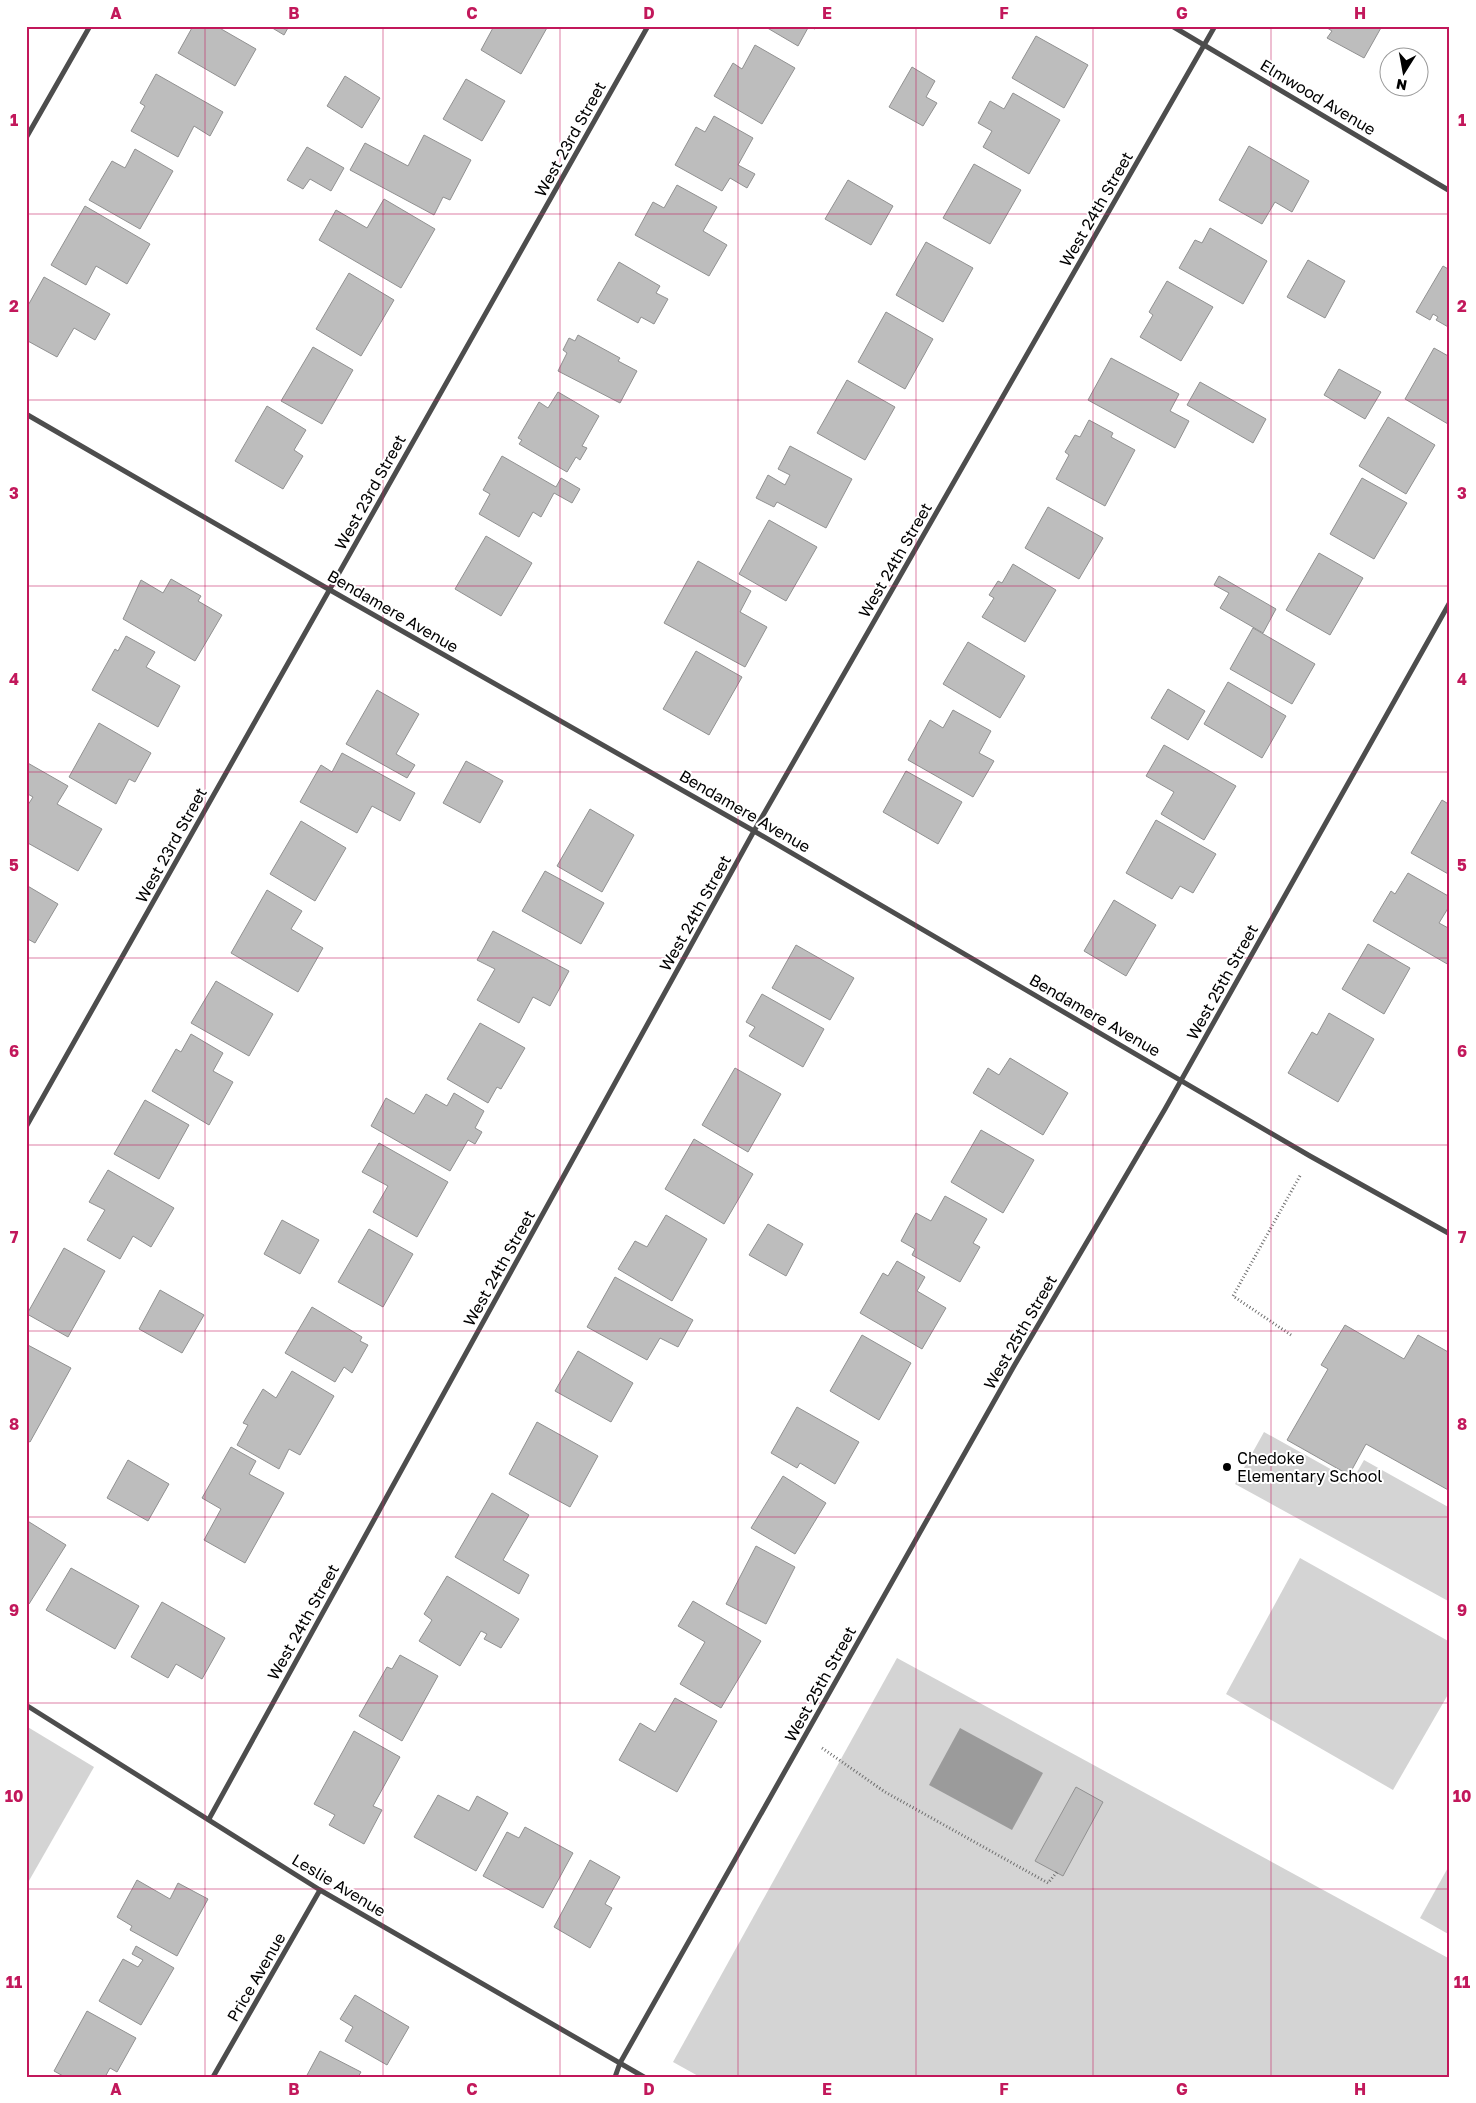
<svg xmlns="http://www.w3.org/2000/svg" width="1476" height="2103" font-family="'Golos Text',sans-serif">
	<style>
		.green { fill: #d4d4d4 }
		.water { fill: #9b9b9b }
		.building { fill: #bdbdbd; stroke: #919191 }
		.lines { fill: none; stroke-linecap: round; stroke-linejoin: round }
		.path { stroke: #6f6f6f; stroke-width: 3; stroke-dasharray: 1 2.5; stroke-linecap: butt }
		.street { stroke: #4d4d4d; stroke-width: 5 }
		.grid { fill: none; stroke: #c2185b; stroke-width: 1; stroke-opacity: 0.55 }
		.poi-dot { fill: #000; stroke: #fff; stroke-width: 2 }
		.labels { text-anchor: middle; stroke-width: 4; stroke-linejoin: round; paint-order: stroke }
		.street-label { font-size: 16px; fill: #000; stroke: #fff }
		.poi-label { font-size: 16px; fill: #000; stroke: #fff; text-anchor: start }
		.neatline { fill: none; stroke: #c2185b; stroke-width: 2 }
		.grid-label { font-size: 16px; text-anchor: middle; font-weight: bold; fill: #c2185b }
	</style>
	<rect width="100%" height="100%" fill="#fff"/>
	<!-- green -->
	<g class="green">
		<polygon points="1264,1432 1352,1481 1364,1460 1450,1508 1450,1602 1235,1484"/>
		<polygon points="1300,1558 1450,1642 1450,1691 1393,1790 1226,1694"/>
		<polygon points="897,1658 1450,1959 1450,2077 700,2077 673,2062"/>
		<polygon points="26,1726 94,1767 26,1886"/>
		<polygon points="1450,1864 1450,1935 1420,1918"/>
	</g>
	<!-- water -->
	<polygon class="water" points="960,1728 1043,1773 1012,1830 929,1785"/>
	<!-- building -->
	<g class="building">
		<polygon points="193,26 216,26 256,49 235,86 178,53"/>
		<polygon points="269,26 289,26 284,35"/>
		<polygon points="494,26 548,26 521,74 481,50"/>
		<polygon points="764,26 817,26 815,29 809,26 798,46"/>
		<polygon points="1324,26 1382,26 1364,58 1327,38 1332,31"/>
		<polygon points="1036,36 1088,65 1064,108 1012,78"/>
		<polygon points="755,45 795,68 762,124 714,96 733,63 742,69"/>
		<polygon points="912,67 935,81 926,97 937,103 923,126 889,107"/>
		<polygon points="156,74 223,112 210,136 194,126 178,157 131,131 145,106 140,103"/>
		<polygon points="345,76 380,98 362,128 327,106"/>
		<polygon points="466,79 505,101 482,141 443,119"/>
		<polygon points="1013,93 1060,120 1029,174 983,147 992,131 978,123 990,101 1004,109"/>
		<polygon points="714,116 753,138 738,165 755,174 747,188 730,178 722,191 675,165 696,127 705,132"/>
		<polygon points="424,135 471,160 450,200 443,197 434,215 350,170 365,143 408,166"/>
		<polygon points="1249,146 1309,181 1292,212 1275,202 1262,224 1219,200"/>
		<polygon points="307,147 344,168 331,191 310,179 303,189 287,180"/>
		<polygon points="135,149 173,171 140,229 89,200 112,161 125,168"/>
		<polygon points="974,164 1021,190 990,244 943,218"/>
		<polygon points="848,180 893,206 871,245 825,219"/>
		<polygon points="677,185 717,207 703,231 727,245 709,276 635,235 653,202 664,208"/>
		<polygon points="384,199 435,229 401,288 319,240 336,210 367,228"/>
		<polygon points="85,206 150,244 127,284 96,266 86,285 51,265"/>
		<polygon points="1210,228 1267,261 1243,304 1179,268 1195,240 1202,243"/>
		<polygon points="926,242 973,268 943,322 896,295"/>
		<polygon points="1308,260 1345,281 1325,318 1287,297"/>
		<polygon points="619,262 660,286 656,293 668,299 654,324 641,317 638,323 597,300"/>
		<polygon points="1443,266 1450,270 1450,328 1436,320 1438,317 1433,314 1430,320 1416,312"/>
		<polygon points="349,273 394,300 361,356 316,329"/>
		<polygon points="44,277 110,314 95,340 74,328 57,357 26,340 26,309"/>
		<polygon points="1167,281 1213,307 1181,361 1140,337 1153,315 1149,312"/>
		<polygon points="886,312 933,339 905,389 858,362"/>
		<polygon points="578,335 620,358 618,361 637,371 620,403 558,371 567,353 563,350 569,338 575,341"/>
		<polygon points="313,347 353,370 322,424 281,401"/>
		<polygon points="1434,348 1450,357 1448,424 1405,399"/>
		<polygon points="1111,358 1179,394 1170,411 1189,421 1175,448 1088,400"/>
		<polygon points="1339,369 1381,392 1365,419 1324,395"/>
		<polygon points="847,380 895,407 865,460 817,433"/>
		<polygon points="1200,382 1266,419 1253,443 1187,405"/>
		<polygon points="558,392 599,416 582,446 587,448 580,460 576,457 567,472 519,444 522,440 518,438 539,402 548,408"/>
		<polygon points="267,406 306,430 294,450 303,456 283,489 235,461"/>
		<polygon points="1388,417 1435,445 1406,494 1359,466"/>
		<polygon points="1089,420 1113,433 1111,437 1135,450 1105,506 1056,479 1069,455 1065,452 1075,435 1080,437"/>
		<polygon points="790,446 852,479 826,528 777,502 774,507 756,498 768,475 785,485 790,475 778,469"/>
		<polygon points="502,456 556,487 561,478 580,489 572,503 554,493 541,517 533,512 519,537 479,514 490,494 483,490"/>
		<polygon points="1362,478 1407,503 1374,559 1330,534"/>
		<polygon points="1048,507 1103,538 1079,579 1025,548"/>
		<polygon points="769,520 817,547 786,601 739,574"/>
		<polygon points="486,536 532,563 501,616 455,589"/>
		<polygon points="1319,553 1363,578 1330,635 1286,610"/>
		<polygon points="698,561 751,591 740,612 767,627 745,667 664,623"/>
		<polygon points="1013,564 1056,590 1025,642 982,617 994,598 989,595 998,581 1002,583"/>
		<polygon points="1219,576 1276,609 1263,633 1220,608 1229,593 1214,585"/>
		<polygon points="171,579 201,596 198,601 222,615 195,661 123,619 141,580 163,593"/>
		<polygon points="1253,628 1315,664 1292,704 1230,669"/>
		<polygon points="126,636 155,652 146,667 180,686 158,727 92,690 115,649 118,651"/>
		<polygon points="968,642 1025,676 1000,718 943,684"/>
		<polygon points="696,651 742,677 709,735 663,709"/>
		<polygon points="1228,682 1286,716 1262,758 1204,724"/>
		<polygon points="1168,689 1205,711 1188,740 1151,718"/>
		<polygon points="377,690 419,714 396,754 415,765 407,778 346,744"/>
		<polygon points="953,710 991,731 979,753 994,761 973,797 908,760 930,720 943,728"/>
		<polygon points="99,723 151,753 135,782 129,779 116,804 69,777"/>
		<polygon points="1164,745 1236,786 1204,840 1161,814 1174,792 1146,776"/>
		<polygon points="342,753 415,793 400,821 372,806 357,833 300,802 321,765 332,772"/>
		<polygon points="466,761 503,781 480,823 443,803"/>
		<polygon points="26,762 68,786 57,804 102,829 78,871 26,842 26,808 33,797 26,793"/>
		<polygon points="906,771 962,802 938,844 883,812"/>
		<polygon points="1442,800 1450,805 1450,875 1411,853"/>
		<polygon points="590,809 634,835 602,892 557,866"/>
		<polygon points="1156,820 1216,854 1193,893 1180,886 1172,899 1126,873"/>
		<polygon points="301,821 346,848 315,901 270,874"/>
		<polygon points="545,871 604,903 581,944 522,911"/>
		<polygon points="1408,873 1450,897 1450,905 1439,923 1450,929 1449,965 1373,921 1391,891 1395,894"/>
		<polygon points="26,885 58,904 35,943 26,938"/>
		<polygon points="267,890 302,911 291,929 323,948 298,992 231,953"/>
		<polygon points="1114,900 1156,925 1126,976 1084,951"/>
		<polygon points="493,931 569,971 550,1006 533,997 519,1023 477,1000 495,969 477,960"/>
		<polygon points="1368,944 1410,968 1384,1014 1342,989"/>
		<polygon points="796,945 854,978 830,1020 772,988"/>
		<polygon points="216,981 273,1014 249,1056 191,1023"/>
		<polygon points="762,994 824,1029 803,1067 749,1036 755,1027 746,1022"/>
		<polygon points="1329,1013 1374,1039 1338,1102 1288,1073 1312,1032 1317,1035"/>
		<polygon points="480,1023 525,1048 501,1089 497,1087 488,1103 447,1079"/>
		<polygon points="191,1034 223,1053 213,1071 233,1082 209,1125 152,1091 176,1049 181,1052"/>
		<polygon points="1010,1058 1068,1093 1043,1135 973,1093 988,1068 999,1075"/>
		<polygon points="735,1068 781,1094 748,1152 702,1125"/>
		<polygon points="454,1093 484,1111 475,1128 482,1132 475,1144 468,1140 450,1171 371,1126 386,1098 414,1114 426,1094 447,1106"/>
		<polygon points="145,1100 189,1125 159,1179 114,1154"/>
		<polygon points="981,1130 1034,1160 1003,1213 951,1182"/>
		<polygon points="694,1139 753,1174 724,1224 665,1189"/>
		<polygon points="379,1143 448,1182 417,1237 373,1212 388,1186 362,1172"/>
		<polygon points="108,1170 174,1208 151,1247 133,1236 120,1259 87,1240 105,1210 89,1202"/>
		<polygon points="945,1196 987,1219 973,1243 980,1247 960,1282 912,1255 915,1249 901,1241 916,1213 931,1221"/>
		<polygon points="666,1215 707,1239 672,1301 618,1269 635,1241 647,1247"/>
		<polygon points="282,1220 319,1240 300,1274 264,1254"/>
		<polygon points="768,1224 803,1244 786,1276 749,1255"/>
		<polygon points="369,1229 413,1254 383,1307 338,1282"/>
		<polygon points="64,1248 105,1271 68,1337 27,1314"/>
		<polygon points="897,1261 925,1277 917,1291 946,1308 922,1349 860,1313 883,1273 888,1276"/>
		<polygon points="615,1277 693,1320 678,1347 660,1338 647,1360 587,1327"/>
		<polygon points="160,1290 204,1315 182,1353 139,1329"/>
		<polygon points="312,1307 362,1337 360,1341 368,1345 352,1373 344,1367 335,1382 285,1353"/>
		<polygon points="1345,1325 1404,1359 1418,1335 1450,1353 1450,1491 1366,1444 1349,1475 1287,1440 1328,1369 1321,1365"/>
		<polygon points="862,1335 911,1363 879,1420 830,1391"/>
		<polygon points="26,1344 71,1368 30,1442 26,1440"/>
		<polygon points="578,1351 633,1383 611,1422 555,1391"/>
		<polygon points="292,1371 334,1396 300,1455 289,1449 279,1469 237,1445 248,1425 243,1423 263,1389 276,1398"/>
		<polygon points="797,1407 859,1442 835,1484 800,1463 797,1468 771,1453"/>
		<polygon points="537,1422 598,1456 570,1507 509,1474"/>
		<polygon points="231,1447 256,1461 249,1474 284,1493 245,1563 204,1540 221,1509 202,1498"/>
		<polygon points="128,1460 169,1484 148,1521 107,1498"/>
		<polygon points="783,1476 826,1503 795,1554 751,1528"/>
		<polygon points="492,1493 529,1515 503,1560 529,1575 519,1594 455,1557"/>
		<polygon points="26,1520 66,1545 29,1604 26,1602"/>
		<polygon points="756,1546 795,1567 766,1624 726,1604"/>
		<polygon points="71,1568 139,1606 115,1649 46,1610"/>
		<polygon points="447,1576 519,1619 501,1648 484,1639 487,1634 481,1631 460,1666 419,1641 432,1620 424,1614"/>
		<polygon points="693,1601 761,1641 721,1708 680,1684 705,1642 678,1626"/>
		<polygon points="162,1602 225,1638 202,1679 176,1664 168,1678 131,1657"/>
		<polygon points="400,1655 438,1676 402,1741 359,1716 387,1667 392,1669"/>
		<polygon points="675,1698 717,1721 677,1792 619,1760 640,1723 655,1732"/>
		<polygon points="354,1731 400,1757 373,1806 382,1810 364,1844 329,1825 335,1815 314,1804"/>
		<polygon points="1076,1787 1103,1802 1063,1876 1035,1861"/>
		<polygon points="438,1795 469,1811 477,1796 508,1813 476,1871 414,1837"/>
		<polygon points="525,1827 573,1853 543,1908 483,1876 507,1832 519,1838"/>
		<polygon points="590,1860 620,1877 605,1904 612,1908 590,1948 554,1927"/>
		<polygon points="137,1880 170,1899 178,1883 208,1899 177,1956 130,1930 132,1926 117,1917"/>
		<polygon points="136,1946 174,1968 141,2025 99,2001 123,1959 138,1967 143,1960 132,1954"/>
		<polygon points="355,1995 409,2027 387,2065 345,2041 353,2027 340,2019"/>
		<polygon points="87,2011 136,2038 117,2072 110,2068 105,2077 65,2077 54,2071"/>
		<polygon points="320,2051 361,2072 358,2077 306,2077"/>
	</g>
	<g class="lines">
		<!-- path -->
		<g class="path">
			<polyline points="1291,1335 1233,1296 1301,1174"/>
			<polyline points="822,1748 885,1792 1048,1883 1057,1872"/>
		</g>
		<!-- street -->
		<g class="street">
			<polyline points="1172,26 1450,191"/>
			<polyline points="26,138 90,26"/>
			<polyline points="26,414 330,590 754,831 1310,1156 1450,1234"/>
			<polyline points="26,1127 648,26"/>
			<polyline points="26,1705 320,1890 644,2077"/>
			<polyline points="209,1819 754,831 1215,26"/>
			<polyline points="213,2077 320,1890"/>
			<polyline points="615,2077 620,2063 1014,1366 1165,1109 1450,602"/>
		</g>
	</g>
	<!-- grid -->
	<path class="grid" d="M 205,26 L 205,2077M 383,26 L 383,2077M 560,26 L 560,2077M 738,26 L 738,2077M 916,26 L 916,2077M 1093,26 L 1093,2077M 1271,26 L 1271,2077M 26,214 L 1450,214M 26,400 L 1450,400M 26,586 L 1450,586M 26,772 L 1450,772M 26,958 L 1450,958M 26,1145 L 1450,1145M 26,1331 L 1450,1331M 26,1517 L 1450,1517M 26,1703 L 1450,1703M 26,1889 L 1450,1889"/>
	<!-- markers -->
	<circle class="poi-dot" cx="1227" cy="1467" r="5"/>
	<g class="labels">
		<!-- street labels -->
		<g class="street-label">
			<text transform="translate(1318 97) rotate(31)" y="6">Elmwood Avenue</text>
			<text transform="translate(570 139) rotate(-61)" y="6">West 23rd Street</text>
			<text transform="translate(1096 209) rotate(-60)" y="6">West 24th Street</text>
			<text transform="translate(370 492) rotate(-61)" y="6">West 23rd Street</text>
			<text transform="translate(895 560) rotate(-60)" y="6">West 24th Street</text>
			<text transform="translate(393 611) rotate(30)" y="6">Bendamere Avenue</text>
			<text transform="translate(745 811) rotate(30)" y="6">Bendamere Avenue</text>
			<text transform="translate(171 845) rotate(-61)" y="6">West 23rd Street</text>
			<text transform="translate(695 913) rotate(-61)" y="6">West 24th Street</text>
			<text transform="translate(1222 982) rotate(-61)" y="6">West 25th Street</text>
			<text transform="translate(1095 1015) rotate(30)" y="6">Bendamere Avenue</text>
			<text transform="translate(499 1268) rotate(-61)" y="6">West 24th Street</text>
			<text transform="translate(1020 1332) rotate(-60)" y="6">West 25th Street</text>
			<text transform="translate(303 1622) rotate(-61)" y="6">West 24th Street</text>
			<text transform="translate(820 1684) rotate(-61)" y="6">West 25th Street</text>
			<text transform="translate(339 1885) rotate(31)" y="6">Leslie Avenue</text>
			<text transform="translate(256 1977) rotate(-60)" y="6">Price Avenue</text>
		</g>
		<!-- poi labels -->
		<g class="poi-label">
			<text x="1237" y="1464">Chedoke<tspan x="1237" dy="18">Elementary School</tspan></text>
		</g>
	</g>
	<!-- border -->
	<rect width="1476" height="2103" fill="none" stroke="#ffffff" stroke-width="55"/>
	<!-- north arrow -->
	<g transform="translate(1404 72) rotate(191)"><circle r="24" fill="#ffffff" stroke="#999999"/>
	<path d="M0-4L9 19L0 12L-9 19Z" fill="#000000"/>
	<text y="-8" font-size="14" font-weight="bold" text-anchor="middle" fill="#000000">N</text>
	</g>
	<rect x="28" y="28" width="1420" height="2048" class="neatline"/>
	<g class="grid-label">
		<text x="116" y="19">A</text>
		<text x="294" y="19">B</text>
		<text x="472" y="19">C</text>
		<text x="649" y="19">D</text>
		<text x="827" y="19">E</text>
		<text x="1004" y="19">F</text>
		<text x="1182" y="19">G</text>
		<text x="1360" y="19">H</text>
		<text x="14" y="126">1</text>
		<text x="1462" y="126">1</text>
		<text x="14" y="312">2</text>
		<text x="1462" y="312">2</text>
		<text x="14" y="499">3</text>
		<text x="1462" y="499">3</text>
		<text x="14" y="685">4</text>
		<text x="1462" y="685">4</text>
		<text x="14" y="871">5</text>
		<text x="1462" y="871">5</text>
		<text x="14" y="1057">6</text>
		<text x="1462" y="1057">6</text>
		<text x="14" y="1243">7</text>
		<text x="1462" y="1243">7</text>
		<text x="14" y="1430">8</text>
		<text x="1462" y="1430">8</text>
		<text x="14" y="1616">9</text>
		<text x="1462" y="1616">9</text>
		<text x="14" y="1802">10</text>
		<text x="1462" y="1802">10</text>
		<text x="14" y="1988">11</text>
		<text x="1462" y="1988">11</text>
		<text x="116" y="2095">A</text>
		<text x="294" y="2095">B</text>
		<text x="472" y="2095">C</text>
		<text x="649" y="2095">D</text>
		<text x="827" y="2095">E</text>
		<text x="1004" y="2095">F</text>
		<text x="1182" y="2095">G</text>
		<text x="1360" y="2095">H</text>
	</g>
</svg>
